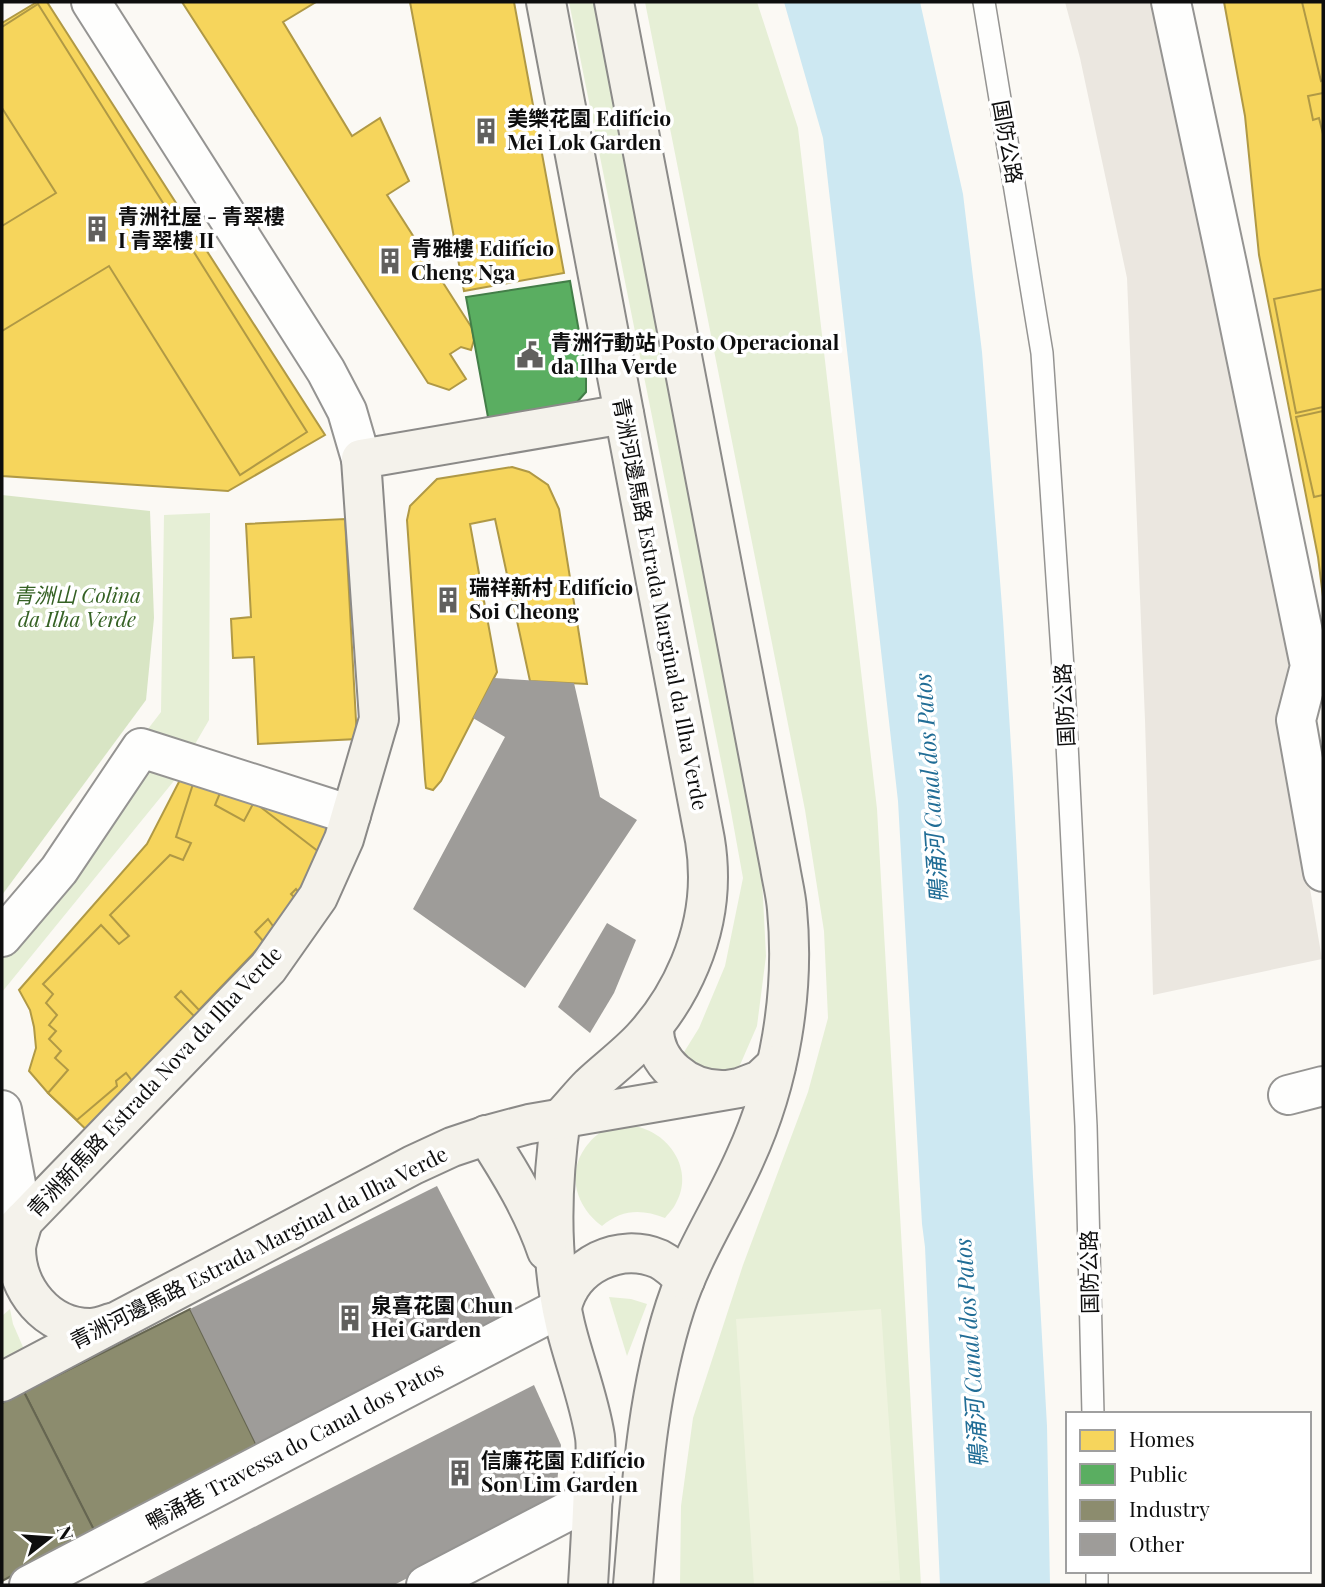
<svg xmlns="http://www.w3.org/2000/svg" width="1325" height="1587" font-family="'Playfair Display','Noto Sans SC',serif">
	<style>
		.green { fill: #e6efd6 }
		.forest { fill: #d8e5c4 }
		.pitch { fill: #eff3df }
		.plaza { fill: #ebe7e0 }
		.water { fill: #cde8f2 }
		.homes { fill: #f6d55c; stroke: #b09945; stroke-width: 2 }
		.public { fill: #5aae61; stroke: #437e48; stroke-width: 2 }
		.industry { fill: #8c8c6e; stroke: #666651; stroke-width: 2 }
		.building { fill: #9e9c99 }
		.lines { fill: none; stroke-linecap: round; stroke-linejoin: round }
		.lane-casing { stroke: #959492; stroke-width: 24 }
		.street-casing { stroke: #959492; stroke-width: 42 }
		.secondary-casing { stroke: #8b8a88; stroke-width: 42 }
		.lane { stroke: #fefefd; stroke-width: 21 }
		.street { stroke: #fefefd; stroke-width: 38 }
		.secondary { stroke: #f4f2eb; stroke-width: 38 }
		.labels { text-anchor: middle; stroke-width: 7; stroke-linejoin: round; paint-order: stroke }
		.poi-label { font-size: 21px; font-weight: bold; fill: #0e0e0e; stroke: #fff; text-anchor: start }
		.street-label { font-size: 21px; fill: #0e0e0e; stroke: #fff }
		.park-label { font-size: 21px; font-style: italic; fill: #356124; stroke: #fff }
		.water-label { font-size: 23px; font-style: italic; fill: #216d96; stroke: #fff }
	</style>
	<rect width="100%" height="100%" fill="#fbf9f4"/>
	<!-- green -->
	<g class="green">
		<polygon points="569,2 594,2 761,859 766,956 757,1026 740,1065 726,1073 712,1077 681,1057 699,1028 725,966 743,878 730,806"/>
		<polygon points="645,2 757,2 798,128 877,809 921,1585 680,1585 681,1506 693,1418 743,1265 808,1092 828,1018 824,931 805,810"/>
		<polygon points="210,513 209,720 173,782 2,992 2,920 161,712 164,515"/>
		<path d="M 633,1126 C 669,1131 696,1171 675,1205 C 673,1209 668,1214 665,1218 C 642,1209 622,1209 602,1226 C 577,1208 566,1175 585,1148 C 590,1141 597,1133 606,1130 C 614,1127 625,1127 633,1126 Z"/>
		<polygon points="609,1297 631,1299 647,1304 627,1356"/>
		<polygon points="10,1309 13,1324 26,1354 2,1368 2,1316"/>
	</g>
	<!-- forest -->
	<polygon class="forest" points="2,495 150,511 154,618 146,700 2,895"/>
	<!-- pitch -->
	<polygon class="pitch" points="881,1309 900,1580 822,1585 754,1585 736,1319"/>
	<!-- plaza -->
	<polygon class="plaza" points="1065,2 1155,2 1297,663 1281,719 1322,959 1153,995 1145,720 1127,278 1080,58"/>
	<!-- water -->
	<polygon class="water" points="784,2 920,2 963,194 982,352 1003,619 1013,778 1033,1177 1047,1426 1050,1585 940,1585 925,1247 922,1224 898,801 823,138"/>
	<!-- homes -->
	<g class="homes">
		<polygon points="37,2 47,2 325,435 228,491 2,476 2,23"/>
		<polygon points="182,2 316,2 283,22 352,136 380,118 409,181 387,195 472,328 474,340 471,350 461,347 450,354 466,379 449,390 428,383"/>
		<polygon points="410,2 514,2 564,273 464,291"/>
		<polygon points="1224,2 1323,2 1323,597 1318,557 1259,255 1245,116"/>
		<polygon points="1302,2 1323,2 1323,80 1321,81"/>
		<polygon points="38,4 307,432 240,475 109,266 2,331 2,226 56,193 2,108 2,27"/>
		<polygon points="1323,93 1323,134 1319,118 1313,120 1308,96"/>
		<polygon points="1323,289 1323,407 1296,413 1274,299"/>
		<polygon points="1323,411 1323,495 1314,497 1296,417"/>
		<polygon points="512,467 529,472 548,485 559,509 587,684 530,681 495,519 470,524 497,672 441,781 433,790 426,788 425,779 407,520 410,506 437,479"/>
		<polygon points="345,519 357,739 258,744 254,657 233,658 231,619 251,617 246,524"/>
		<polygon points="182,776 338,830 270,949 95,1138 48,1093 29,1071 36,1048 34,1027 30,1010 19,990 147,844"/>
		<polygon points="193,784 220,793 215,805 244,821 254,802 319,852 310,868 319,880 303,897 296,889 291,894 300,903 275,929 268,919 255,932 264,942 199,1010 181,991 175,997 196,1018 133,1082 126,1073 116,1081 117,1086 77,1120 48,1093 68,1070 55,1058 61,1051 49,1039 56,1031 49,1025 57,1015 46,1003 53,994 43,984 101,925 119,944 129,936 110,915 170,855 183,860 191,843 176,837"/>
	</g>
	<!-- public -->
	<polygon class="public" points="570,281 586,371 586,392 568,412 490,428 466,297"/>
	<!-- industry -->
	<g class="industry">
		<polygon points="190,1309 259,1450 95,1532 24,1392"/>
		<polygon points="24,1392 95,1532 2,1581 2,1403"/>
	</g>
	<!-- building -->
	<g class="building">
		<polygon points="494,678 574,683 600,797 637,820 525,988 413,909 505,737 473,718"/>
		<polygon points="607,923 636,940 614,993 590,1033 558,1007"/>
		<polygon points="437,1186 510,1327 259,1450 190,1309"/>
		<polygon points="534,1385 561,1445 555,1502 394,1585 140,1585"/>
	</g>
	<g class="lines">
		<!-- lane casing -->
		<g class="lane-casing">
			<g id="lane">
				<polyline points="984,2 1042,353 1064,683 1086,1126 1093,1414"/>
				<polyline points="1097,1571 1097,1585"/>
			</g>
		</g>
		<!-- street casing -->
		<g class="street-casing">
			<g id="street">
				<polyline points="91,2 326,371 347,411 361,459"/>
				<polyline points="1171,2 1227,264 1310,666 1296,720 1323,872"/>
				<polyline points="2,937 59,870 141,748 351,815"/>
				<polyline points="1288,1095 1323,1086"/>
				<polyline points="2,1110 23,1221"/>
				<polyline points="29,1585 562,1307"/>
				<polyline points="426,1585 593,1498"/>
			</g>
		</g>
		<!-- secondary casing -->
		<g class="secondary-casing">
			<g id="secondary">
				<path d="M 546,2 L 705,840 C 707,852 708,865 708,877 C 708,936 682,996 642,1039 C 626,1056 607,1070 590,1086 C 580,1096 571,1108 561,1118"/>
				<path d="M 614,2 L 780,867 C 782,880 786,895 787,909 C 795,992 780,1082 745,1158 C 723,1208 692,1254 675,1307 C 646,1397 641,1492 633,1585"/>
				<path d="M 654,1027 C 653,1063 687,1090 722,1090"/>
				<path d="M 561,1118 C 551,1187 549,1256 565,1324 C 574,1362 589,1398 595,1437 C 597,1452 594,1469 593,1484 C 592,1518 590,1552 588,1585"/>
				<path d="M 486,1135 C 510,1172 533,1210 547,1251"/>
				<path d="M 23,1221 C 21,1230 17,1239 16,1248 C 16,1289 47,1328 90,1328 C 97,1328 105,1325 111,1323"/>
				<polyline points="2,1243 268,968 318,897 344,839 379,719 361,459 624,414"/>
				<path d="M 562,1307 C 572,1265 619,1242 659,1259 C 669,1264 677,1272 685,1280"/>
				<polyline points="2,1382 413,1165 452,1147 491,1134 529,1124 739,1088 760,1080 776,1065"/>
			</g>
		</g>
		<!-- lane -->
		<use href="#lane" class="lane"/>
		<!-- street -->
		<use href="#street" class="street"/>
		<!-- secondary -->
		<use href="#secondary" class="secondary"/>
	</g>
	<!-- icons -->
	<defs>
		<g id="building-bare" transform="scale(2.1)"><path d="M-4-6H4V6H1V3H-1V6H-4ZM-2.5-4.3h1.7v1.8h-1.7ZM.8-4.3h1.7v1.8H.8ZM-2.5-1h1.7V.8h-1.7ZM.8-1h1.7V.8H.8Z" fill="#61605e" stroke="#fff" stroke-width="2.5" paint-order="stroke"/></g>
		<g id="civic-bare" transform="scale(2.1)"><path d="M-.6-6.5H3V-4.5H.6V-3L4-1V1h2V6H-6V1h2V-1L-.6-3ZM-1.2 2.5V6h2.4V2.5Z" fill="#61605e" stroke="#fff" stroke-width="2.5" paint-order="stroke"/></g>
	</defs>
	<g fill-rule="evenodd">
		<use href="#building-bare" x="486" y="131"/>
		<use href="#building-bare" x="97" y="229"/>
		<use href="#building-bare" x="390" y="261"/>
		<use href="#civic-bare" x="530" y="355"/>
		<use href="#building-bare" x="448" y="600"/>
		<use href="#building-bare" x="350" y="1318"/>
		<use href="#building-bare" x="460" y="1473"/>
	</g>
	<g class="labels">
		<!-- poi labels -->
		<g class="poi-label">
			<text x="507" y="126">美樂花園 Edifício<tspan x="507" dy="24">Mei Lok Garden</tspan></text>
			<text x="118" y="224">青洲社屋 - 青翠樓<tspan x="118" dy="24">I 青翠樓 II</tspan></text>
			<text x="411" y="256">青雅樓 Edifício<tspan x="411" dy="24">Cheng Nga</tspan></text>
			<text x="551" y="350">青洲行動站 Posto Operacional<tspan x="551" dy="24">da Ilha Verde</tspan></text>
			<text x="469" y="595">瑞祥新村 Edifício<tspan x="469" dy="24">Soi Cheong</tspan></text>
			<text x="371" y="1313">泉喜花園 Chun<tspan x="371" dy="24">Hei Garden</tspan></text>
			<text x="481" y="1468">信廉花園 Edifício<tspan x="481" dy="24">Son Lim Garden</tspan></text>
		</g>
		<!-- street labels -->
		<g class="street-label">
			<text transform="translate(1007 142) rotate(80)" y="7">国防公路</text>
			<text transform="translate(660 604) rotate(79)" y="7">青洲河邊馬路 Estrada Marginal da Ilha Verde</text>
			<text transform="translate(1065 705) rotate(-93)" y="7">国防公路</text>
			<text transform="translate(155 1082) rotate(-47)" y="7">青洲新馬路 Estrada Nova da Ilha Verde</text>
			<text transform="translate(259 1248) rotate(-27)" y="7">青洲河邊馬路 Estrada Marginal da Ilha Verde</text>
			<text transform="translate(1090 1272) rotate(-91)" y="7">国防公路</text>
			<text transform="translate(295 1446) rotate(-28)" y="7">鴨涌巷 Travessa do Canal dos Patos</text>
		</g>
		<!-- park labels -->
		<g class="park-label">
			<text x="77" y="603">青洲山 Colina<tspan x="77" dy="24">da Ilha Verde</tspan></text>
		</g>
		<!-- water labels -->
		<g class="water-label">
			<text transform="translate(931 788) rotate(-94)" y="8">鴨涌河 Canal dos Patos</text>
			<text transform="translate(971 1353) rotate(-94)" y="8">鴨涌河 Canal dos Patos</text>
		</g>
	</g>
	<!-- border -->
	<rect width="1325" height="1587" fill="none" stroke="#0e0e0e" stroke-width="7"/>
	<!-- legend -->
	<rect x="1066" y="1412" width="245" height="161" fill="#ffffff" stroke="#9f9f9f" stroke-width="2"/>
	<rect x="1080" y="1430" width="35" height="21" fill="#f6d55c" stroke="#9f9f9f" stroke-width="2"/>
	<text x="1129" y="1447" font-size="21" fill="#0e0e0e">Homes</text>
	<rect x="1080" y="1464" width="35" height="21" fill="#5aae61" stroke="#9f9f9f" stroke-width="2"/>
	<text x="1129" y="1482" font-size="21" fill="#0e0e0e">Public</text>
	<rect x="1080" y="1500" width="35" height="21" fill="#8c8c6e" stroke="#9f9f9f" stroke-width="2"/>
	<text x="1129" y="1517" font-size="21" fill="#0e0e0e">Industry</text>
	<rect x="1080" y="1534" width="35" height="21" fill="#9e9c99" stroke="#9f9f9f" stroke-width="2"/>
	<text x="1129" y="1552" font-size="21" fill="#0e0e0e">Other</text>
	<!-- north arrow -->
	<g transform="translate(49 1538) rotate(73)" stroke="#ffffff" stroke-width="5" paint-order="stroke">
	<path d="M0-5L12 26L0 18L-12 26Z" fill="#0e0e0e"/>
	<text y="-10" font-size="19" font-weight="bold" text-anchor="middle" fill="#0e0e0e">N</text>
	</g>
</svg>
